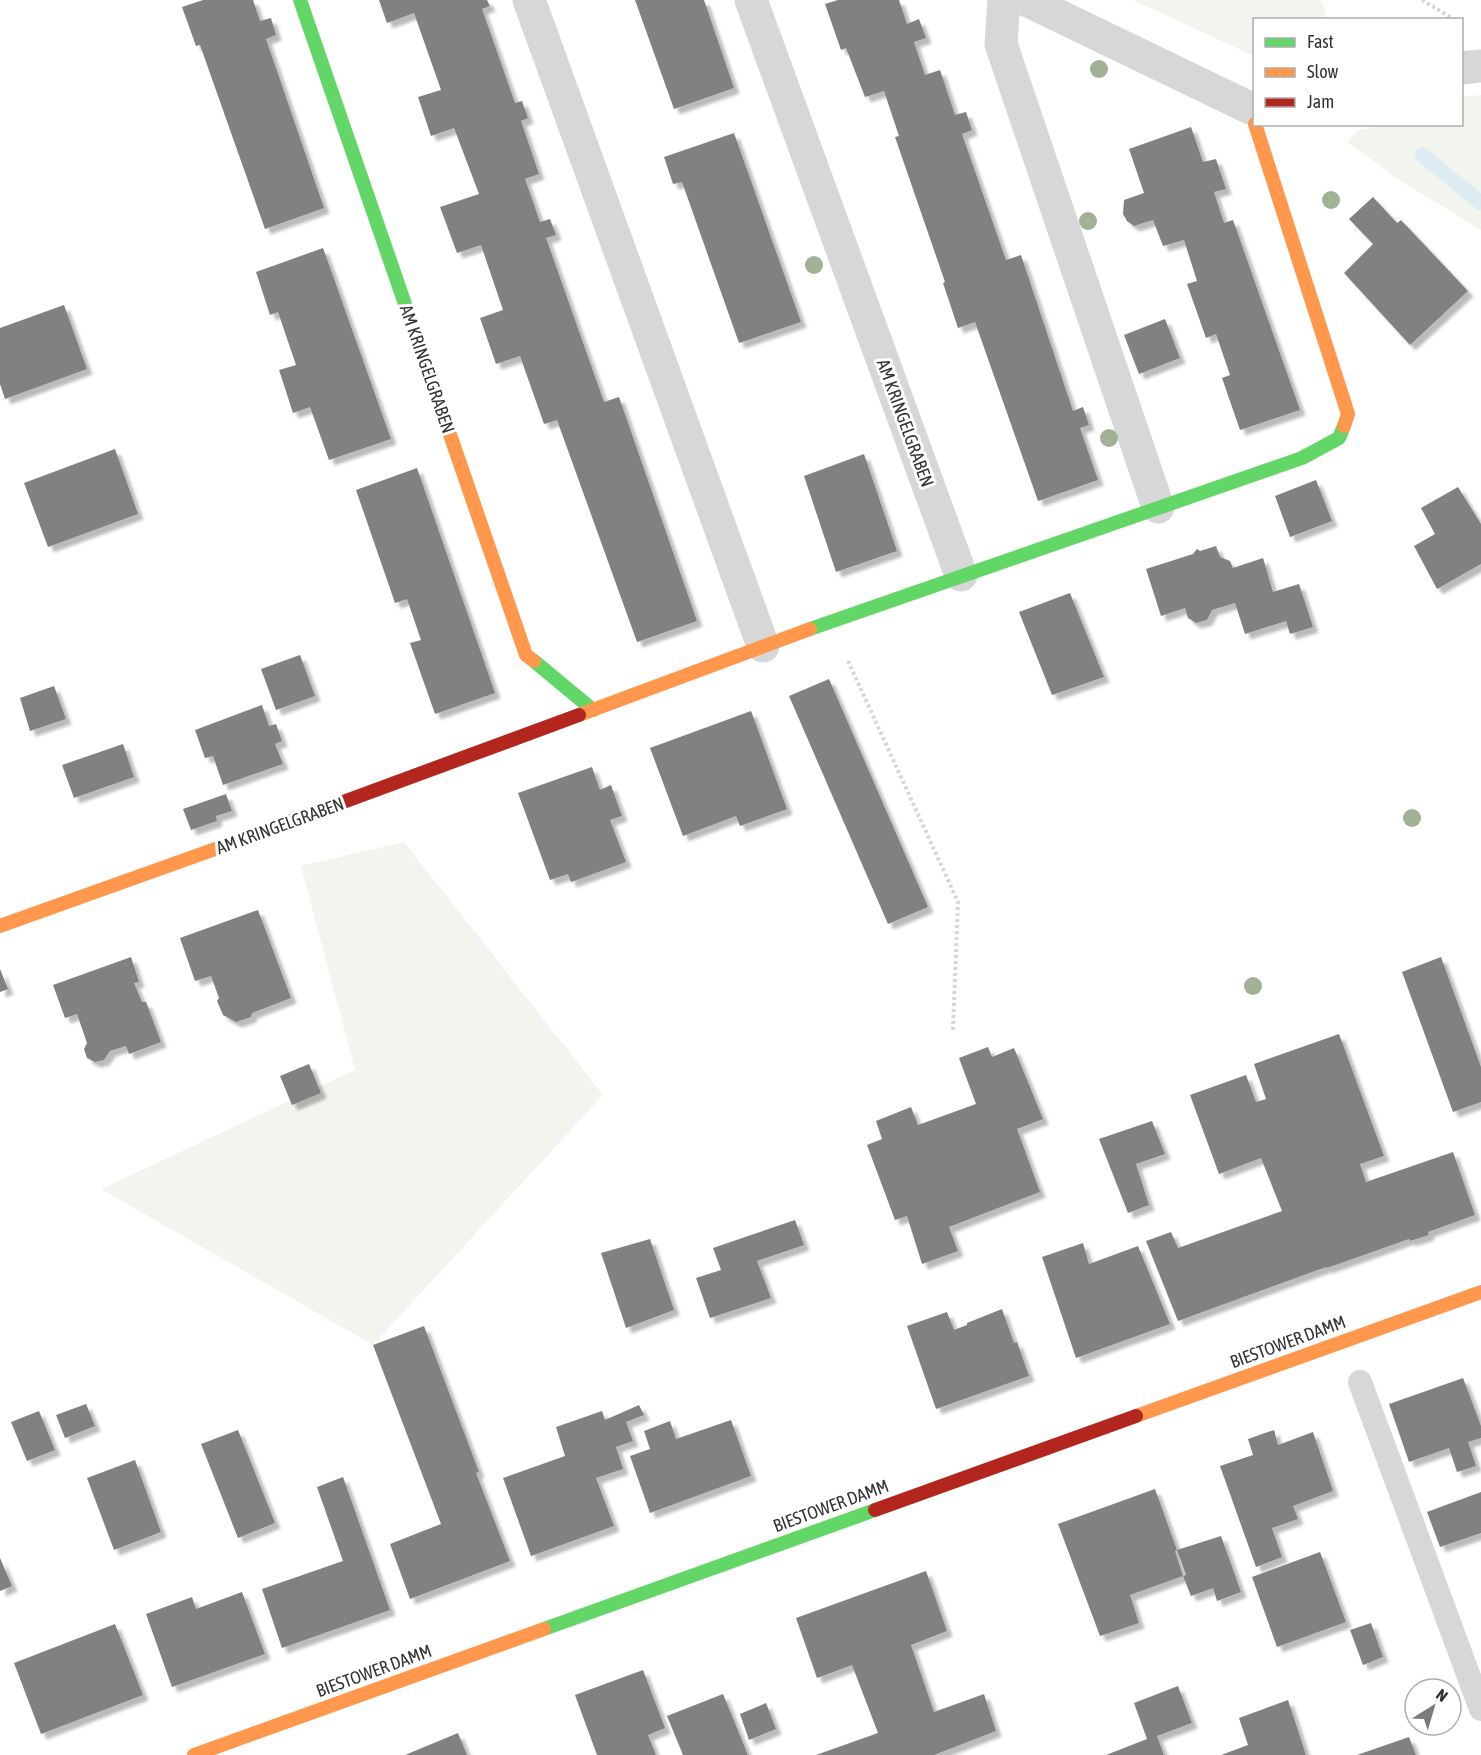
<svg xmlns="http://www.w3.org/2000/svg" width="1481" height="1755" font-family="'Asap Condensed',sans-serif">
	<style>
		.green { fill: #f1f5ed }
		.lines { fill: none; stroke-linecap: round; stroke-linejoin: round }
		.stream { stroke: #ddebf3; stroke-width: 15 }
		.building { fill: #818181; filter: url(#shadow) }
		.path { stroke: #d6d6d6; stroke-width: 4; stroke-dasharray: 3 3; stroke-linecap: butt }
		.lane { stroke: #d7d7d7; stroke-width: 24 }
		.street { stroke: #d7d7d7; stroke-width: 33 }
		.fast { stroke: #63d668; stroke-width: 14 }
		.slow { stroke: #ff974d; stroke-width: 14 }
		.jam { stroke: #b3261e; stroke-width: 14 }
		.tree { fill: #a2b095 }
		.labels { text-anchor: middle; stroke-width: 6; stroke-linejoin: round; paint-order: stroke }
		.street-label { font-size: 18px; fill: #333; stroke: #fff }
	</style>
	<defs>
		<filter id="shadow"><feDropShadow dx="5.5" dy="5.5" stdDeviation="1.5" flood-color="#0004"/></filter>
	</defs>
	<rect width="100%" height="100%" fill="#fff"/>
	<!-- green -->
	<g class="green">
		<polygon points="1133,0 1320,0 1323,3 1326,19 1254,20 1254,56"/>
		<polygon points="1481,95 1481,230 1404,183 1347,142 1357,131 1381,125 1462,124 1462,97"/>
		<polygon points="404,842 603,1095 373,1345 101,1189 355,1070 301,866"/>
	</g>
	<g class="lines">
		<!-- stream -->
		<polyline class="stream" points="1422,155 1481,203"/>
	</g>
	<!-- building -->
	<g class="building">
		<polygon points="203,0 253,0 260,21 271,18 276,35 266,39 324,208 265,229 200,45 196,46 182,7"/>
		<polygon points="379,0 487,0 490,6 482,9 515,103 522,101 528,118 521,121 539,174 525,179 540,222 550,219 556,235 546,238 604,402 619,397 697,621 637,642 557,420 544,424 520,356 496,364 480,318 503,310 481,245 457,253 440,207 479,194 454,128 431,136 418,97 441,90 414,13 387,23"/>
		<polygon points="635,0 704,0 734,88 674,109"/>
		<polygon points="838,0 899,0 907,24 919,19 926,38 914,42 925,75 940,70 955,115 966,112 972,130 962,134 1006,260 1021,255 1073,411 1083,407 1089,425 1080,428 1098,480 1038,501 975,322 958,328 943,283 945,282 895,137 899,136 884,91 865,97 846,48 841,50 825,4"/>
		<polygon points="1191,127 1203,162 1216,159 1226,189 1214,192 1224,223 1233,220 1300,410 1240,430 1222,378 1230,375 1216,334 1206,338 1187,284 1197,281 1184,240 1163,246 1153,220 1134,226 1127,221 1123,214 1124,200 1144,193 1129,149"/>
		<polygon points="734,133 801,322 739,343 682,182 673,184 664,157"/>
		<polygon points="1373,197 1397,223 1401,220 1468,291 1410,345 1344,273 1373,244 1349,219"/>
		<polygon points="323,248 391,439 329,460 310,407 293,413 279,370 296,365 278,312 270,315 256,272"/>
		<polygon points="64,305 87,369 5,399 0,384 0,328"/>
		<polygon points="1165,319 1180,358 1139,374 1124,335"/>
		<polygon points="115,449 138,514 48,547 24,483"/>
		<polygon points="864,454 897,551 836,572 804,476"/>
		<polygon points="417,468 495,693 435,714 410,643 421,640 407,599 395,603 356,490"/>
		<polygon points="1316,480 1332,521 1290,537 1275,496"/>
		<polygon points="1458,487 1481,524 1481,564 1437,589 1414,546 1435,534 1421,508"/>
		<polygon points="1216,546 1220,557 1230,561 1233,568 1263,558 1273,592 1299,584 1313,627 1290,634 1286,621 1245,634 1235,603 1212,610 1207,620 1196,623 1188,618 1185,608 1161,616 1146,569 1193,554 1197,549 1200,551"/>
		<polygon points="1070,593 1104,677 1052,695 1019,612"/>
		<polygon points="300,655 315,696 276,710 261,669"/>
		<polygon points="829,679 928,907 888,924 789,696"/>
		<polygon points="54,686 66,719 30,731 20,698"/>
		<polygon points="262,705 269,726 276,724 282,741 275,744 283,764 223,785 213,756 205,758 195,730"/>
		<polygon points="751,711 787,809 740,826 736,816 683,836 650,748"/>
		<polygon points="123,744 134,777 74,798 62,765"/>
		<polygon points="592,767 600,790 611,785 622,816 610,820 626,862 571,882 568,874 550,880 518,793"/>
		<polygon points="226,794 232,811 216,816 217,821 191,830 183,809"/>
		<polygon points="258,910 291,998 252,1013 251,1017 236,1022 223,1015 217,1001 219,998 211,976 195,981 180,938"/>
		<polygon points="131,957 139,982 134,983 142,1002 146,1002 161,1042 129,1054 126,1046 110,1051 104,1060 95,1062 87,1058 84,1049 87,1043 77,1014 65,1018 53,985"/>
		<polygon points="1441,957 1481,1067 1481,1102 1453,1112 1402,972"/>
		<polygon points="0,969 8,989 0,992"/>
		<polygon points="1339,1034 1384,1156 1360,1164 1366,1182 1453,1152 1475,1215 1428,1232 1429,1235 1410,1241 1409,1239 1327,1268 1326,1267 1178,1321 1146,1241 1171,1232 1178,1248 1282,1211 1261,1158 1219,1174 1190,1095 1246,1075 1256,1102 1266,1099 1254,1064"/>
		<polygon points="988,1047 992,1057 1014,1048 1043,1119 1017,1129 1040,1192 949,1227 958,1251 922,1264 907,1216 895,1220 867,1145 882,1139 876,1121 911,1107 918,1125 976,1104 959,1058"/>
		<polygon points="309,1064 321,1093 292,1105 280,1076"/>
		<polygon points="1152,1121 1165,1154 1136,1164 1149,1205 1128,1213 1099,1139"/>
		<polygon points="795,1220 804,1245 757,1261 771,1298 710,1318 696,1278 721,1270 713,1248"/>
		<polygon points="650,1239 674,1310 626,1328 601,1253"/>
		<polygon points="1083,1243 1089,1264 1138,1246 1170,1324 1076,1358 1042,1257"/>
		<polygon points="1002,1309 1014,1343 1017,1342 1029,1376 936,1409 907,1326 947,1312 954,1330 967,1325 967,1323"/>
		<polygon points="424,1326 479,1472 476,1473 510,1561 410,1599 390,1544 441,1524 373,1345"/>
		<polygon points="1463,1378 1481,1426 1481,1438 1468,1442 1476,1466 1457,1472 1449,1448 1409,1462 1389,1404"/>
		<polygon points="86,1404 95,1426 65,1438 56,1415"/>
		<polygon points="639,1405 644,1415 626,1422 633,1441 616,1447 623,1469 596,1478 614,1526 531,1556 503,1478 565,1456 556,1427 602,1411 605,1420"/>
		<polygon points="39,1411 55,1450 27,1461 11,1422"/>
		<polygon points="731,1420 751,1476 650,1513 630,1456 650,1449 644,1431 670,1421 676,1439"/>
		<polygon points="238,1430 275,1523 238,1538 201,1444"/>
		<polygon points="1274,1430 1278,1445 1313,1432 1333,1491 1293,1506 1298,1519 1272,1528 1282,1557 1256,1567 1220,1466 1253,1455 1248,1439"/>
		<polygon points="135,1460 161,1532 114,1550 87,1478"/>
		<polygon points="343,1477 390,1610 282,1648 262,1589 343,1561 317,1487"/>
		<polygon points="1155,1489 1177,1550 1175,1551 1183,1576 1186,1575 1177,1550 1221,1536 1241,1592 1217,1601 1213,1588 1191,1596 1183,1576 1130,1595 1139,1623 1100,1636 1058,1524"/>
		<polygon points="1481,1492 1481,1533 1440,1547 1427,1512"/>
		<polygon points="1320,1552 1346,1622 1277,1647 1252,1577"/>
		<polygon points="0,1558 12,1586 0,1591"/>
		<polygon points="926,1571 947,1631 911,1645 934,1712 984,1694 996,1731 934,1755 816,1755 878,1733 852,1665 817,1678 796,1618"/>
		<polygon points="242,1592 265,1654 172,1687 146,1614 192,1597 196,1609"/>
		<polygon points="1371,1623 1383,1657 1363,1665 1350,1630"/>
		<polygon points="115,1624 143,1695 41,1734 14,1663"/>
		<polygon points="643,1670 665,1728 648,1735 656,1755 597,1755 575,1695"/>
		<polygon points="1178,1686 1192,1723 1157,1736 1164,1755 1106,1755 1147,1739 1134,1703"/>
		<polygon points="723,1694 748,1755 683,1755 667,1716"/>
		<polygon points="1288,1700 1306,1755 1221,1755 1248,1745 1239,1718"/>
		<polygon points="766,1703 776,1729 749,1740 740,1714"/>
		<polygon points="458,1733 467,1755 405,1755"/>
		<polygon points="1409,1737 1416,1755 1357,1755"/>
	</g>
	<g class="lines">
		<!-- path -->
		<g class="path">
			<polyline points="1422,0 1455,20"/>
			<polyline points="848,661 958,902 953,1030"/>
		</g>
		<!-- lane -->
		<polyline class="lane" points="1360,1382 1481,1709"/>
		<!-- street -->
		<g class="street">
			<polyline points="529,0 763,646"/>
			<polyline points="751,0 961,575"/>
			<polyline points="1004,0 1001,44 1158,507"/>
			<polyline points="1026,0 1250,108 1254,108"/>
			<polyline points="1462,68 1481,66"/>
		</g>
		<!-- fast -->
		<g class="fast">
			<polyline points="300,0 415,333"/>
			<polyline points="810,629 1302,458 1339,438 1344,426"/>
			<polyline points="534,661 593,710"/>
			<polyline points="544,1629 875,1510"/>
		</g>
		<!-- slow -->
		<g class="slow">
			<polyline points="1255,124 1348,414 1344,426"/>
			<polyline points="415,333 526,655 534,661"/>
			<polyline points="579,715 810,629"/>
			<polyline points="0,926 232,843"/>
			<polyline points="1136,1416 1481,1292"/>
			<polyline points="194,1755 544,1629"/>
		</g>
		<!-- jam -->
		<g class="jam">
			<polyline points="232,843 579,715"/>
			<polyline points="875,1510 1136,1416"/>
		</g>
	</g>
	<!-- trees -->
	<g class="tree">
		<circle cx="1099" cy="69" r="9"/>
		<circle cx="1331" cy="200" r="9"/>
		<circle cx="1088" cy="221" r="9"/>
		<circle cx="814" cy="265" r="9"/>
		<circle cx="1109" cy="438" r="9"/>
		<circle cx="1412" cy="818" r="9"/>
		<circle cx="1253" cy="986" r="9"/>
	</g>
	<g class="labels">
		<!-- street labels -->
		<g class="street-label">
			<text transform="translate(427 369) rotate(71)" y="6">AM KRINGELGRABEN</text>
			<text transform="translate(905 423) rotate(70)" y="6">AM KRINGELGRABEN</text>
			<text transform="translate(280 826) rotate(-20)" y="6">AM KRINGELGRABEN</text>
			<text transform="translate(1288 1342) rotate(-20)" y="6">BIESTOWER DAMM</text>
			<text transform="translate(831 1506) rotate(-20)" y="6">BIESTOWER DAMM</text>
			<text transform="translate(374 1671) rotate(-20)" y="6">BIESTOWER DAMM</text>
		</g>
	</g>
	<!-- legend -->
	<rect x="1253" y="18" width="210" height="108" fill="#ffffff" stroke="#adadad" stroke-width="1.5"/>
	<rect x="1265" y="38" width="30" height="9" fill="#63d668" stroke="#adadad" stroke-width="1.5"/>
	<text x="1307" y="48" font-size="18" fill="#333333">Fast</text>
	<rect x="1265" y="68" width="30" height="9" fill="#ff974d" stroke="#adadad" stroke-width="1.5"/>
	<text x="1307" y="78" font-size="18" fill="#333333">Slow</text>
	<rect x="1265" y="98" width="30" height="9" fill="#b3261e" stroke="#adadad" stroke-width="1.5"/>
	<text x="1307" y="108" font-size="18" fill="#333333">Jam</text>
	<!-- north arrow -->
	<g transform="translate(1433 1707) rotate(37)"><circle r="28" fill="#ffffff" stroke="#adadad" stroke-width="1.5"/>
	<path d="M0-4.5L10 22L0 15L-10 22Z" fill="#7a7a7a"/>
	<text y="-9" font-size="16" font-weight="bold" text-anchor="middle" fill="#333333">N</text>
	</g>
</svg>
